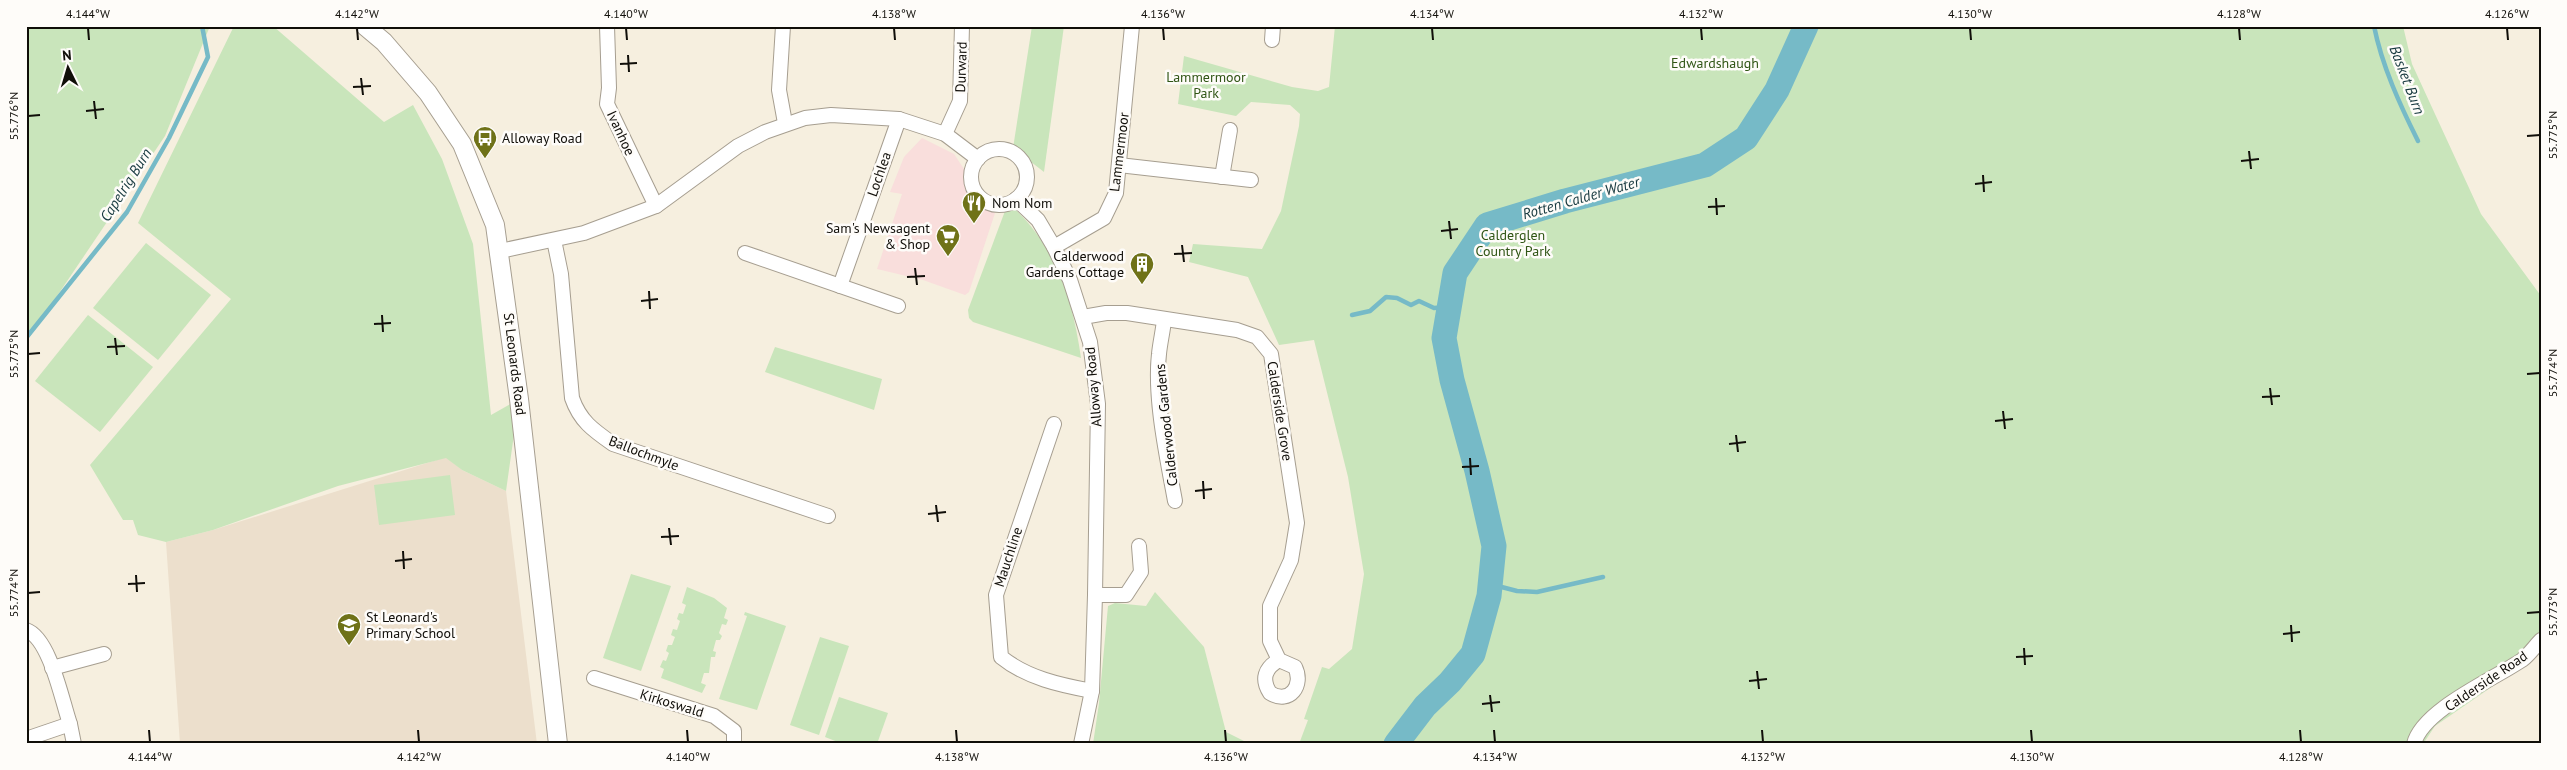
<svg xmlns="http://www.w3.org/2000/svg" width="2567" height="770" font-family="'PT Sans',sans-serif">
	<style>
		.commercial { fill: #f9dedc }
		.education { fill: #ecdfcc }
		.green { fill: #c9e5bb }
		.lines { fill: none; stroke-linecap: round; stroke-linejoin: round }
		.stream { stroke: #76bac7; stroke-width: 4.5 }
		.river { stroke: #76bac7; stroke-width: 25 }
		.minor-casing { stroke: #a69e90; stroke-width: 16 }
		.tertiary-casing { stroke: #a69e90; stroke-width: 20 }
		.minor { stroke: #fff; stroke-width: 14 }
		.tertiary { stroke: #fff; stroke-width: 18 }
		.ticks { fill: none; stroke: #100e09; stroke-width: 2 }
		.labels { text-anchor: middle; stroke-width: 5; stroke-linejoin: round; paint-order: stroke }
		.park-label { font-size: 14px; fill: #305515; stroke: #fefcf9 }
		.street-label { font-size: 14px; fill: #100e09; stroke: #fefcf9 }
		.poi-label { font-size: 14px; fill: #100e09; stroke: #fefcf9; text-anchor: start }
		.water-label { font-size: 15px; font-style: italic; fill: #17393f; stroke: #fefcf9 }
		.neatline { fill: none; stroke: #100e09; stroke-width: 2 }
		.ticks-label { font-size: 12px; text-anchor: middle; fill: #100e09 }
	</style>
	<rect width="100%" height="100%" fill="#f6efdf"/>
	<!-- commercial -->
	<polygon class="commercial" points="922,138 954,154 964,169 978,205 995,213 969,292 965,295 923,280 877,269 902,194 890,192 904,157"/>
	<!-- education -->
	<polygon class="education" points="446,457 462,470 506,491 537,744 180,744 166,542 213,530"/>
	<!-- green -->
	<g class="green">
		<polygon points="26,26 210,26 165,136 26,342"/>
		<polygon points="234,26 273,26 384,122 413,105 442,159 473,244 491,415 519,399 506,491 462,470 446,458 338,486 213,530 166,542 138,535 133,520 123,520 90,465 231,299 138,223"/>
		<polygon points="1032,26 1064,26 1044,172 1013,148"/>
		<polygon points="1335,26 2403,26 2412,64 2481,214 2541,296 2541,653 2435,726 2423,744 1299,744 1308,720 1304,719 1322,667 1329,669 1352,649 1364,574 1348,477 1314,340 1279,345 1248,277 1189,262 1193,244 1262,249 1281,211 1299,126 1300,114 1290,105 1251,102 1236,116 1178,104 1184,56 1292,87 1318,91 1329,87"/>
		<path d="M 1016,210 C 1058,251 1073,302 1081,358 L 973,322 L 969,318 L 968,310 L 1005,211 Z"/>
		<polygon points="146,243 211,295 158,360 93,308"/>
		<polygon points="88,315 153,367 100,432 35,381"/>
		<polygon points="775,347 882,379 874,410 765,372"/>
		<polygon points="450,475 455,515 379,525 374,485"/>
		<polygon points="631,574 671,586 641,671 603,658"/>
		<polygon points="687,587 714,598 727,608 724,618 728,620 726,625 722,624 719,633 722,636 720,640 716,640 713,651 716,652 715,657 711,657 709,673 704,673 701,683 706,685 702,693 661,678 664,669 660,667 663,660 666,661 669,653 666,651 668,645 672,645 675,637 671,635 673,629 677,630 680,621 677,619 679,613 683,614 686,605 682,603"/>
		<polygon points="1155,592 1204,647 1226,732 1250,744 1093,744 1099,703 1108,606 1115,603 1146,606"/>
		<polygon points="745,612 786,626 757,710 719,699 747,616 744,615"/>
		<polygon points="820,637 849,646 819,735 790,725"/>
		<polygon points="839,697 888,713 877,744 843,744 825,737"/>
	</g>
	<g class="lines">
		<!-- stream -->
		<g class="stream">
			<path d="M 2374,26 C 2382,66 2400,105 2418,141"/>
			<polyline points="1352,315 1370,311 1386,297 1397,298 1411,305 1419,301 1434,308 1449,307"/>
			<polyline points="26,338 127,212 169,138 208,57 202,26"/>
			<polyline points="1490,584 1517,591 1537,592 1603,577"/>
		</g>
		<!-- river -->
		<polyline class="river" points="1396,744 1425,706 1450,682 1473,654 1489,596 1494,546 1477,471 1452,380 1444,338 1455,273 1487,225 1565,201 1705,165 1746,138 1777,90 1806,26"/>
		<!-- minor casing -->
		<g class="minor-casing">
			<g id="minor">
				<polyline points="607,26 609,88 607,104 656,206"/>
				<polyline points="783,26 779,90 785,123"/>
				<polyline points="1272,40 1273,26"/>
				<polyline points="945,134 960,101 962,26"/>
				<circle cx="999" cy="177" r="28"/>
				<polyline points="1119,165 1251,180"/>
				<polyline points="1222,177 1230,130"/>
				<polyline points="1016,199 1038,220 1054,247 1070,280 1090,342 1098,404 1095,595"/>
				<path d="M 554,240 L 561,274 L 572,398 C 580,421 593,430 613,444 L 828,516"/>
				<polyline points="1054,247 1104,218 1116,193 1132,26"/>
				<polyline points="500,251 584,233 656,206 738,146 765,132 805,118 831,115 899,119 945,134 978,159"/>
				<polyline points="745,253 898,306"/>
				<polyline points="840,286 899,119"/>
				<path d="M 1083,317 L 1106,313 L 1127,313 L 1237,330 L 1257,337 L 1271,354 L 1297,523 L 1291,560 L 1270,606 L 1270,641 L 1279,660 L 1295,667 C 1304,685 1290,705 1270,693 C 1261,679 1265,668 1279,660"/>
				<path d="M 1164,320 C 1163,331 1160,343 1159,354 C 1154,398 1167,457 1175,501"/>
				<path d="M 1054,424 L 996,595 L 1001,657 C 1027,678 1060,685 1092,691"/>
				<path d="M 26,630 C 50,638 62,701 70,724 L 26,739"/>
				<polyline points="52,668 104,654"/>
				<polyline points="594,678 714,716 734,731 734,744"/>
				<polyline points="70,724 74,744"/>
				<polyline points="1081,744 1092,691 1095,595 1126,595 1141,572 1139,546"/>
				<path d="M 2414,744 C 2422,710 2494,679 2522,660 C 2529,655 2535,646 2541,640"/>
			</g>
		</g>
		<!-- tertiary casing -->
		<g class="tertiary-casing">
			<polyline id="tertiary" points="365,26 384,42 428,93 462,144 495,225 519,399 558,744"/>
		</g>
		<!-- minor -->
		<use href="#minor" class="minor"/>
		<!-- tertiary -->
		<use href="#tertiary" class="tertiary"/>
	</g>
	<!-- ticks -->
	<path class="ticks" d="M 88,28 L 89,40M 357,28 L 358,40M 626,28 L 627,40M 894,28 L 895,40M 1163,28 L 1164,40M 1432,28 L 1433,40M 1701,28 L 1702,40M 1970,28 L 1971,40M 2239,28 L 2240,40M 2507,28 L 2508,40M 628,55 L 629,72M 620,64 L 637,63M 361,78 L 363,95M 353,87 L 371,86M 94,101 L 96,119M 86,111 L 104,109M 28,116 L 40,115M 2527,136 L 2540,135M 2249,151 L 2251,169M 2241,161 L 2259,159M 1983,175 L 1984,192M 1975,184 L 1992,182M 1716,198 L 1717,215M 1708,207 L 1725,206M 1449,221 L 1451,239M 1441,231 L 1458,229M 1182,245 L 1184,262M 1174,254 L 1192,253M 915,268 L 917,285M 907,277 L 925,276M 649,291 L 650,309M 641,301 L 658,299M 382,315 L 383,332M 374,324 L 391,323M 115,338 L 117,355M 107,347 L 125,346M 28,354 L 40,353M 2527,374 L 2540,373M 2270,388 L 2272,405M 2262,397 L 2280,396M 2003,411 L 2005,429M 1995,421 L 2013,419M 1736,435 L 1738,452M 1729,444 L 1746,442M 1470,458 L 1471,475M 1462,467 L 1479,466M 1203,481 L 1204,499M 1195,491 L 1212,489M 936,505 L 938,522M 928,514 L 946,512M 669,528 L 671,545M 661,537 L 679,536M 403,551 L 404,569M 395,561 L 412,559M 136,575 L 137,592M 128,584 L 145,583M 28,593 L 40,592M 2527,613 L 2540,612M 2291,625 L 2292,642M 2283,634 L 2300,632M 2024,648 L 2025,665M 2016,657 L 2033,656M 1757,671 L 1759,689M 1749,681 L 1767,679M 1490,695 L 1492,712M 1482,704 L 1500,702M 149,730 L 150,742M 418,730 L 419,742M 687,730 L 688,742M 956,730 L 957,742M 1225,730 L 1226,742M 1494,730 L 1495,742M 1762,730 L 1763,742M 2031,730 L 2032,742M 2300,730 L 2301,742"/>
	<!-- icons -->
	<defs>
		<g id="bus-pin" transform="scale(1.25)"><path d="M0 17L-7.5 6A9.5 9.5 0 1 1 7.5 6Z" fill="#6f7218" stroke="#fefcf9"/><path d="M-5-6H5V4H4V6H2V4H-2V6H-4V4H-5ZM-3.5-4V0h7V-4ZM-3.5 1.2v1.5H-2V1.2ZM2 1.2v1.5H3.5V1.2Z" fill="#fff"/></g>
		<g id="restaurant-pin" transform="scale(1.25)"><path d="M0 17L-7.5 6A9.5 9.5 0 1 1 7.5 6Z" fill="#6f7218" stroke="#fefcf9"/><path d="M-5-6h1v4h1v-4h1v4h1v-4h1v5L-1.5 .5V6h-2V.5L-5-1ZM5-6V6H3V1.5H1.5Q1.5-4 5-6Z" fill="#fff"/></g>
		<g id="supermarket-pin" transform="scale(1.25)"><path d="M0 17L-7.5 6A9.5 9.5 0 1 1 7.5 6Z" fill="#6f7218" stroke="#fefcf9"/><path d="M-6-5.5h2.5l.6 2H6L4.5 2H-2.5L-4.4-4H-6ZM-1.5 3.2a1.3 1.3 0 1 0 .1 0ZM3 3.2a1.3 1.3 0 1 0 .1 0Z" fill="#fff"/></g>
		<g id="building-pin" transform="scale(1.25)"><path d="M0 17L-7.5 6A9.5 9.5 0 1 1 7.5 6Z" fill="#6f7218" stroke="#fefcf9"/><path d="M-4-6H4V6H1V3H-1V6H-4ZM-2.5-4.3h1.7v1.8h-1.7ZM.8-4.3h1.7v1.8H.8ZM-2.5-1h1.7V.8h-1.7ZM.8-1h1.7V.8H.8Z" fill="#fff"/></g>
		<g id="school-pin" transform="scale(1.25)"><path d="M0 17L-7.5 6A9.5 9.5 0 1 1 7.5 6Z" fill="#6f7218" stroke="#fefcf9"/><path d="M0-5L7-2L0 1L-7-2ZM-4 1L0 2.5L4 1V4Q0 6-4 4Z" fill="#fff"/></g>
	</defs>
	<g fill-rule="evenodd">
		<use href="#bus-pin" x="485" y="138"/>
		<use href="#restaurant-pin" x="974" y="203"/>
		<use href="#supermarket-pin" x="948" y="236"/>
		<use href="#building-pin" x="1142" y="264"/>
		<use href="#school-pin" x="349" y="625"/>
	</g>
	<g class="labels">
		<!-- park labels -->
		<g class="park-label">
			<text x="1715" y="68">Edwardshaugh</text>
			<text x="1206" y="82">Lammermoor<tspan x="1206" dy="16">Park</tspan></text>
			<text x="1513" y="240">Calderglen<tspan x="1513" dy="16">Country Park</tspan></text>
		</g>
		<!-- street labels -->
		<g class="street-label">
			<text transform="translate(961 67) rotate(-88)" y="5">Durward</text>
			<text transform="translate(621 133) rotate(65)" y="5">Ivanhoe</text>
			<text transform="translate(1119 152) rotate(-83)" y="5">Lammermoor</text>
			<text transform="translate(879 174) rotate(-71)" y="5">Lochlea</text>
			<text transform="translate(515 364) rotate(83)" y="5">St Leonards Road</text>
			<text transform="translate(1093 387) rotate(-95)" y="5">Alloway Road</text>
			<text transform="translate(1280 411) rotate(81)" y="5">Calderside Grove</text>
			<text transform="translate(1166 425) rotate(-96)" y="5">Calderwood Gardens</text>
			<text transform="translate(644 453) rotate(21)" y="5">Ballochmyle</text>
			<text transform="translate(1008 557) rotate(-72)" y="5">Mauchline</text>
			<text transform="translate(2486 681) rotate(-34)" y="5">Calderside Road</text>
			<text transform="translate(672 703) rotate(17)" y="5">Kirkoswald</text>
		</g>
		<!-- poi labels -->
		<g class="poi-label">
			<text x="502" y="143">Alloway Road</text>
			<text x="992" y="208">Nom Nom</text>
			<text x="930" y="233" text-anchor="end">Sam's Newsagent<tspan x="930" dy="16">&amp; Shop</tspan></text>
			<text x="1124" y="261" text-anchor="end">Calderwood<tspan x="1124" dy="16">Gardens Cottage</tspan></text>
			<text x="366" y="622">St Leonard's<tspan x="366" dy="16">Primary School</tspan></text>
		</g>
		<!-- water labels -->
		<g class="water-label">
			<text transform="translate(2407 80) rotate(69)" y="5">Basket Burn</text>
			<text transform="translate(126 185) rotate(-58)" y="5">Capelrig Burn</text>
			<text transform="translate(1581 198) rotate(-16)" y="5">Rotten Calder Water</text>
		</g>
	</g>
	<!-- border -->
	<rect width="2567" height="770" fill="none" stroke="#fefcf9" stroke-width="55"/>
	<!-- north arrow -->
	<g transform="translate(68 68) rotate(355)" stroke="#fefcf9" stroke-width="4" paint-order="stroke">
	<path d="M0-4L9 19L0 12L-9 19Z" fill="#100e09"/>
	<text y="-8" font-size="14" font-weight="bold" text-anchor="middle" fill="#100e09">N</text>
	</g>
	<rect x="28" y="28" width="2512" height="714" class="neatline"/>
	<g class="ticks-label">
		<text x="88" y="18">4.144°W</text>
		<text x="357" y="18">4.142°W</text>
		<text x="626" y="18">4.140°W</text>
		<text x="894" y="18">4.138°W</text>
		<text x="1163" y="18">4.136°W</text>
		<text x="1432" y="18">4.134°W</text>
		<text x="1701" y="18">4.132°W</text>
		<text x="1970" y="18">4.130°W</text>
		<text x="2239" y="18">4.128°W</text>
		<text x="2507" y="18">4.126°W</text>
		<text transform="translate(14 116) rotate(-90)" y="4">55.776°N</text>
		<text transform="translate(2553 135) rotate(-90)" y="4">55.775°N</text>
		<text transform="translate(14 354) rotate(-90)" y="4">55.775°N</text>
		<text transform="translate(2553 373) rotate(-90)" y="4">55.774°N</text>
		<text transform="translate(14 593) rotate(-90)" y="4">55.774°N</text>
		<text transform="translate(2553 612) rotate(-90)" y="4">55.773°N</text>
		<text x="150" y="761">4.144°W</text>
		<text x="419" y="761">4.142°W</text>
		<text x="688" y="761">4.140°W</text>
		<text x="957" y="761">4.138°W</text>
		<text x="1226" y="761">4.136°W</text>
		<text x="1495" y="761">4.134°W</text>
		<text x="1763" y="761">4.132°W</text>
		<text x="2032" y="761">4.130°W</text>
		<text x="2301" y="761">4.128°W</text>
	</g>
</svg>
